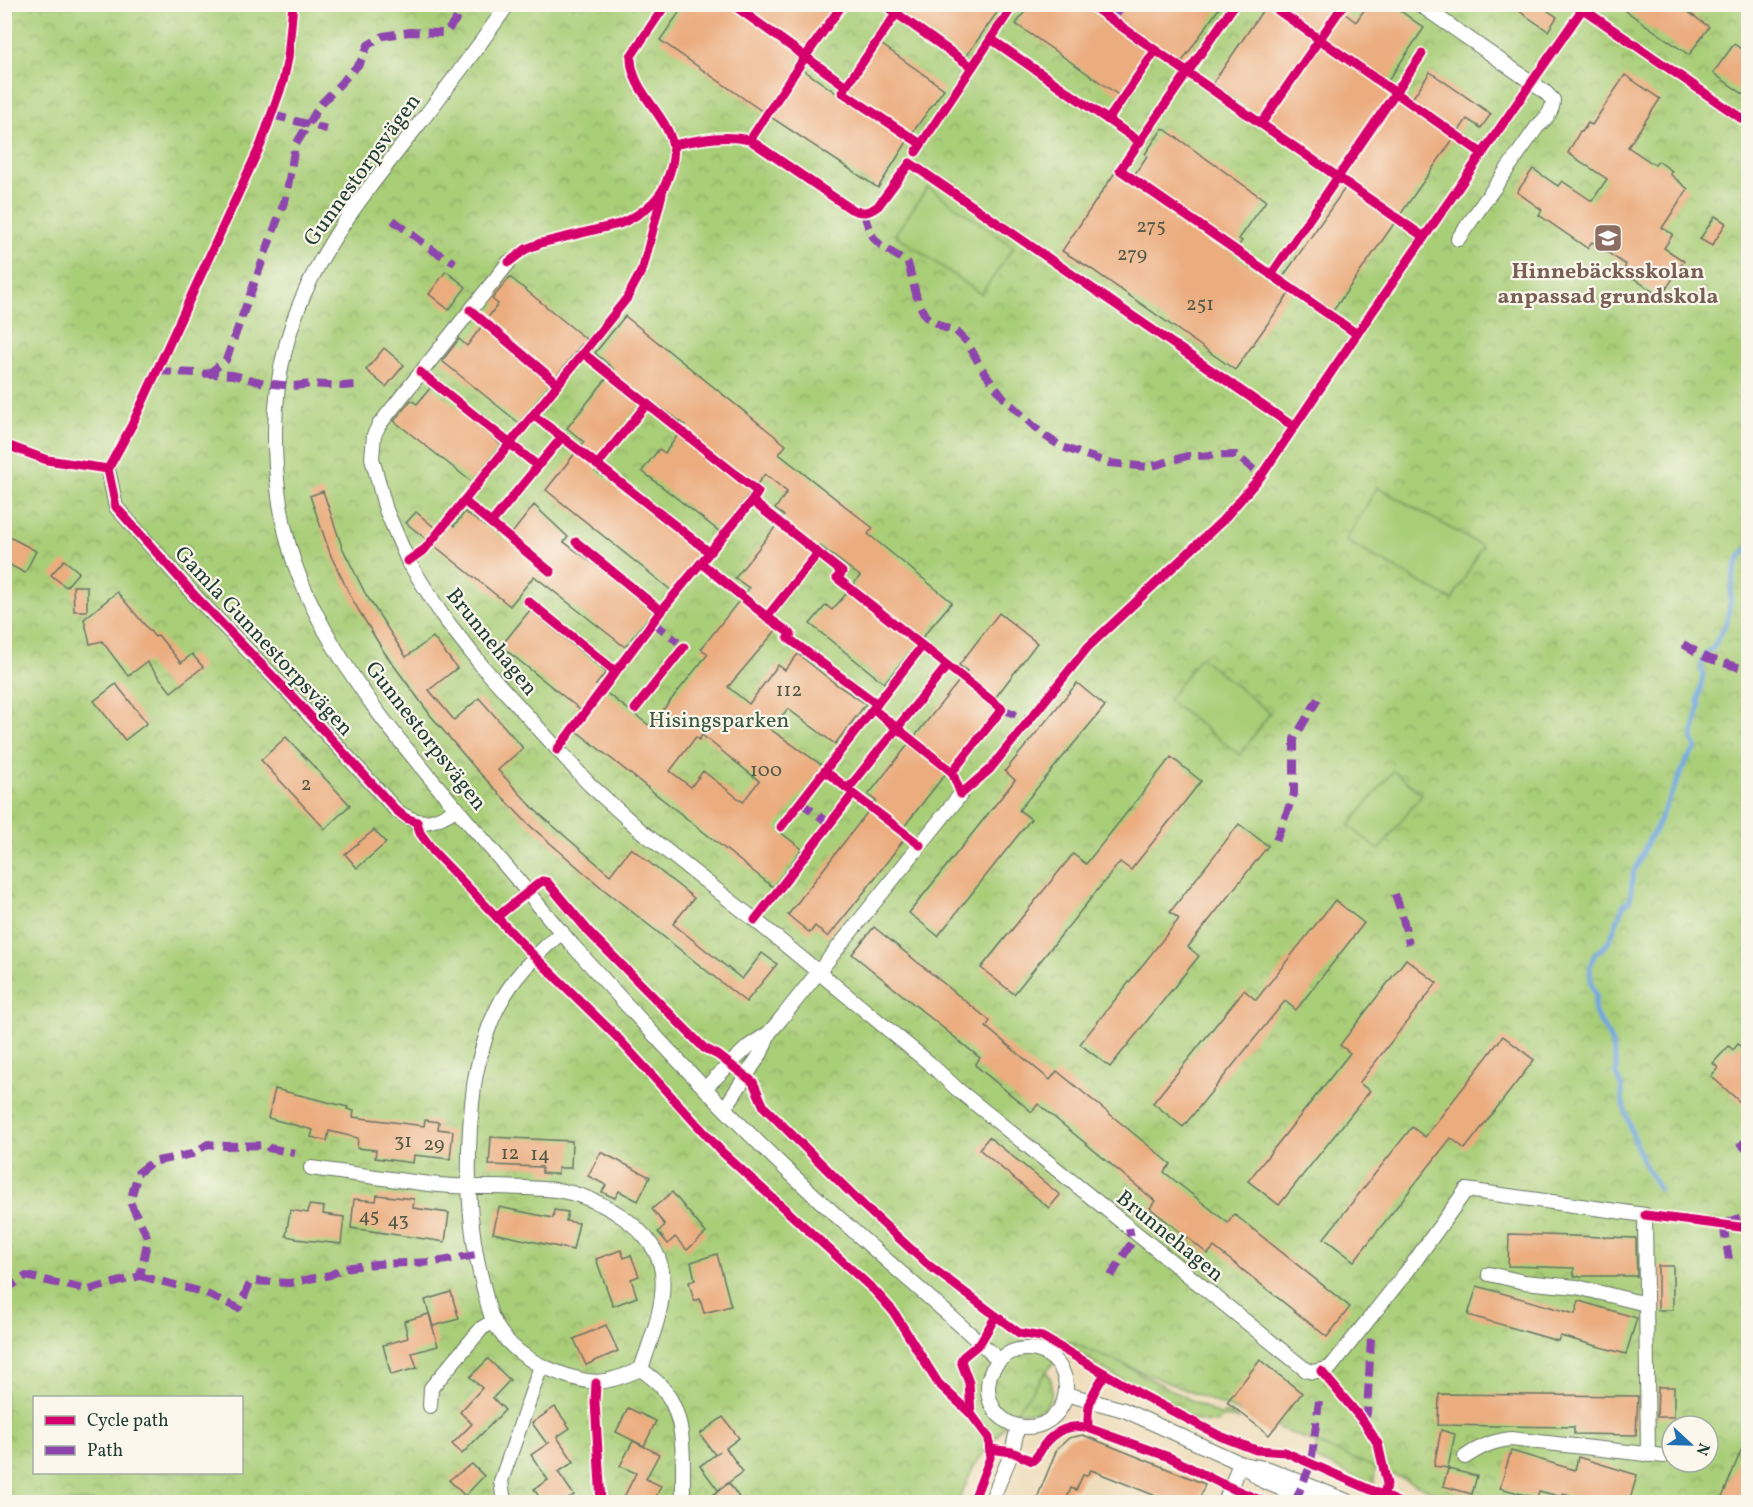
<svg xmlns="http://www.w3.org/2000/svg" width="1753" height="1507" font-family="Vollkorn,serif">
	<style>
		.grass { fill: url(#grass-tufts); stroke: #648656; stroke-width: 1.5 }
		.park { fill: url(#park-crowns); stroke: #648656; stroke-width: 1.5; fill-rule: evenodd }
		.garden { fill: #a9ce78; stroke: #648656; stroke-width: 1.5 }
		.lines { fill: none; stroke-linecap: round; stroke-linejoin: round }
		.stream { stroke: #71a6de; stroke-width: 5 }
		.building { fill: #ebac7e; fill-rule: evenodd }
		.minor-casing { stroke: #687564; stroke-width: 16 }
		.minor { stroke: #fff; stroke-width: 14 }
		.quiet { stroke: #8e44ad; stroke-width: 8; stroke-dasharray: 15 8; stroke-linecap: butt }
		.cycleway-casing { stroke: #fbf7ec; stroke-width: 13 }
		.cycleway { stroke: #d6006c; stroke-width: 9 }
		.labels { text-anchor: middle; stroke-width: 4.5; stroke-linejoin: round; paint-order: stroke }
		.number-label { font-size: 20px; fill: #525946 }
		.street-label { font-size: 22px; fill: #1f3d34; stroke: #fbf7ec }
		.education-label { font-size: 22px; font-weight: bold; fill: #785e54; stroke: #fbf7ec }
		.park-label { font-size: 22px; fill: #3b5a42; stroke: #fbf7ec }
	</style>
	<defs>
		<pattern id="grass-tufts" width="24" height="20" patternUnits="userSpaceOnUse" patternTransform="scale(1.5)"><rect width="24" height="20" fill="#a9ce78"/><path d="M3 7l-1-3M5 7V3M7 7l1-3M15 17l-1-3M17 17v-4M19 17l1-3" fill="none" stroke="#89a863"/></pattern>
		<pattern id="park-crowns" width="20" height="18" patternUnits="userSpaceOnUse" patternTransform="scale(1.5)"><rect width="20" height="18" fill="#a9ce78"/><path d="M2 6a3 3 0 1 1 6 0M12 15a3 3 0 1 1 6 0" fill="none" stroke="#89a863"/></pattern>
	</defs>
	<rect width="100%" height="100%" fill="#fbf7ec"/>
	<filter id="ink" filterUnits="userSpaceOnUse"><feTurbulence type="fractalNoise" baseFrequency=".0167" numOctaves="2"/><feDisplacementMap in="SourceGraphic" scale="12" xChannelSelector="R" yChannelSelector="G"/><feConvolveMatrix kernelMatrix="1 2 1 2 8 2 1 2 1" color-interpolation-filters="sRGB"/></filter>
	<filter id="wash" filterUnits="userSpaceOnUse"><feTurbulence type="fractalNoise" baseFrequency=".008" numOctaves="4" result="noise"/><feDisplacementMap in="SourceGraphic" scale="24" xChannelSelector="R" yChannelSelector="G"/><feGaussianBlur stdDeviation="1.35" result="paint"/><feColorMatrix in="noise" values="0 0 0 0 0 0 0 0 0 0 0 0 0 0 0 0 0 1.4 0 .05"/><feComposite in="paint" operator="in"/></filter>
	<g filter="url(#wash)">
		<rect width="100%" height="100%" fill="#efdebd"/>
		<!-- grass -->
		<g class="grass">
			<path d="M 1064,1329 L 1122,1364 L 1219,1415 L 1231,1413 L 1240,1421 C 1232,1417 1223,1415 1216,1423 L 1196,1421 L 1105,1370 L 1059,1341 Z"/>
			<path d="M 1046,1371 C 1063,1394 1043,1420 1016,1410 Z"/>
			<polygon points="1317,1429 1375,1467 1374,1485 1315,1459"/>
		</g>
		<!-- park -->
		<path class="park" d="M 5,5 L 1748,5 L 1748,1502 L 1459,1502 L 1069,1342 L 974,1466 L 958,1502 L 5,1502 ZM 34,1398 L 242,1398 L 242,1472 L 34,1472 ZM 1672,1426 L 1708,1426 L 1708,1462 L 1672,1462 Z"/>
		<!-- garden -->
		<g class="garden">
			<polygon points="928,187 1014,247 981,294 895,234"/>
			<polygon points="1377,487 1482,546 1452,600 1346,541"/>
			<polygon points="1200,657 1270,713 1240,755 1168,700"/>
			<polygon points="1393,771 1422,794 1379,850 1349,826"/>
		</g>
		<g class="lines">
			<!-- stream -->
			<path class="stream" d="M 1659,1189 L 1643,1162 L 1633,1136 L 1622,1099 L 1622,1088 L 1616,1074 L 1617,1070 C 1615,1061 1614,1050 1611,1041 C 1604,1023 1589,1016 1596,996 L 1591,983 L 1590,967 L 1594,955 L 1609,942 L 1623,906 L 1630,900 L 1633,874 L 1650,837 L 1654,832 L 1688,758 L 1696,748 L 1692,739 L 1700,705 L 1698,701 L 1703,675 L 1701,664 L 1707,652 C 1714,649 1715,644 1718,638 C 1722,632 1725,626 1727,620 C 1732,602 1730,559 1748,549"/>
		</g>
		<g id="blocks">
			<!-- building -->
			<g class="building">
				<polygon points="685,4 839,4 824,26 822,24 795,64 842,97 878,42 944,89 915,129 878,188 766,114 660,40"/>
				<polygon points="908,4 988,4 998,11 965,58 901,14"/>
				<polygon points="1030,4 1081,4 1100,17 1109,4 1222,4 1181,63 1154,44 1120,96 1016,24"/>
				<polygon points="1267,4 1332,4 1356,22 1368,4 1391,4 1424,28 1383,88 1408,105 1430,72 1491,114 1481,128 1467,119 1333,311 1295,285 1235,370 1090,268 1062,251 1116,171 1130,181 1147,156 1145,154 1163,128 1266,201 1239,239 1242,241 1232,254 1278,284 1350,181 1213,83"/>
				<polygon points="1509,4 1538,4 1557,17 1548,31"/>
				<polygon points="1616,4 1677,4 1709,27 1689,55"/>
				<polygon points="1734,44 1749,54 1749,98 1713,73"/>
				<polygon points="1625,75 1660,99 1628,147 1655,165 1658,161 1672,171 1670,174 1688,189 1662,228 1673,234 1664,248 1684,261 1661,297 1623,271 1626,265 1592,242 1587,248 1539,215 1542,210 1517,192 1533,169 1558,186 1562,181 1592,201 1607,179 1568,153 1580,131 1582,132 1588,123 1592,125"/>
				<polygon points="1715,216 1726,223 1712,246 1700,239"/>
				<polygon points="446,271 466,287 449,310 429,294"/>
				<polygon points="510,277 586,339 519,423 442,361 459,339 467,346 498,304 492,299"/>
				<path d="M 625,316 L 786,445 L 779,454 L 873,528 L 868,534 L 952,602 L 884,683 L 810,624 L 826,605 L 832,610 L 855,584 L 854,583 L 860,576 L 820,546 L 762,616 L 777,629 L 728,687 L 749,704 L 778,665 L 785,670 L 798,654 L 837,685 L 866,704 L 835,744 L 788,709 L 770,729 L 823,766 L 775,828 L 802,849 L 773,887 L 575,730 L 587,715 L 501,646 L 530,610 L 606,672 L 596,685 L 650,726 L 708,654 L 701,649 L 749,588 L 735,578 L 784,516 L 775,509 L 787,492 L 765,474 L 720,532 L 642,471 L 659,449 L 665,453 L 685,425 L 646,397 L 592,464 L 598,468 L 595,471 L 636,500 L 702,553 L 672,591 L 546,490 L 584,442 L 567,428 L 614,369 L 595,353 ZM 702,735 L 759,781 L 743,802 L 703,771 L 691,787 L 670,771 L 696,737 L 699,740 Z"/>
				<polygon points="384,348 404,365 386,387 366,370"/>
				<polygon points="431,387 479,425 501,445 472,482 394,421 411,400 417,404"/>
				<polygon points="323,491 342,547 365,593 406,657 433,637 457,668 429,690 454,720 479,698 523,748 498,770 536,811 610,875 631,848 694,898 673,924 742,979 762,953 777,964 746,1002 602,888 528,824 475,768 431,716 384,652 353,601 331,556 310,496"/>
				<polygon points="534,505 568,537 564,542 609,575 653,612 625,647 534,576 510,606 406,523 416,512 441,533 449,523 454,526 465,512 506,541"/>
				<polygon points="4,534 36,551 25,573 4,562"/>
				<polygon points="64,560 79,572 66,587 51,575"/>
				<polygon points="73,586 87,586 87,611 74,611"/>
				<polygon points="117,592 155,637 158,635 181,663 192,654 203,667 171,692 147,662 128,676 102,641 90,644 84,619"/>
				<polygon points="999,613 1037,643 989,706 995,711 899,833 905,838 865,891 828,937 815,926 810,933 788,915 876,801 868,795 967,671 959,665"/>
				<polygon points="1077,683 1105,706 1019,810 1031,819 938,936 909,913 1015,780 1005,771"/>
				<polygon points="116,684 147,723 125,740 94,701"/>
				<polygon points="286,737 350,805 325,829 261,760"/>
				<polygon points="1171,757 1201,781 1131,870 1120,862 1014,994 981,968 1073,854 1086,864"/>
				<polygon points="1239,824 1268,846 1188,947 1199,956 1110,1067 1080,1044 1179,919 1170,912"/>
				<polygon points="374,830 386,843 357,868 345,854"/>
				<polygon points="1335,900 1364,923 1296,1010 1285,1001 1183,1127 1153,1103 1244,990 1256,1000"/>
				<polygon points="874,927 990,1021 986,1027 1050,1080 1057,1071 1171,1164 1164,1172 1228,1223 1234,1214 1350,1307 1327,1337 1214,1247 1208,1254 1150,1208 1155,1201 1038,1104 1032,1112 975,1065 980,1058 852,954"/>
				<polygon points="1406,959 1437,983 1359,1083 1370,1091 1279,1205 1248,1181 1350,1053 1340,1045"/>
				<polygon points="1503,1036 1534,1060 1465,1149 1451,1138 1354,1261 1324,1238 1412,1127 1425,1137"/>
				<polygon points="1738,1044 1749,1054 1749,1110 1711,1076 1718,1068 1713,1063 1729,1046 1733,1050"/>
				<polygon points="275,1089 348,1107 347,1109 354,1111 353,1117 424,1126 425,1120 439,1122 438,1129 453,1131 450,1159 414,1155 413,1163 375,1158 376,1150 357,1148 358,1138 329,1131 327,1141 311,1137 313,1130 268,1118"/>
				<polygon points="491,1137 572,1141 571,1168 558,1168 558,1174 550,1174 542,1173 542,1167 489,1165"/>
				<polygon points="989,1137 1060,1195 1049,1208 979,1149"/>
				<polygon points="601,1152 650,1177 638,1201 619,1191 615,1198 608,1195 602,1192 606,1185 588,1176"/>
				<polygon points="672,1192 706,1233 687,1250 675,1237 668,1244 658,1232 665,1225 652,1209"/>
				<polygon points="377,1195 414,1199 413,1208 449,1213 445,1242 351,1228 354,1199 376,1201"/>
				<polygon points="309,1205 324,1207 323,1214 344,1217 341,1244 296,1239 296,1238 286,1236 290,1210 308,1213"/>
				<polygon points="499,1207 553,1218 554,1210 568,1212 566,1221 579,1223 573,1250 493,1233"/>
				<polygon points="1509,1234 1636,1238 1637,1276 1574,1276 1574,1268 1508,1266"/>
				<polygon points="621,1250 624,1258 631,1255 639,1276 631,1279 637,1297 613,1306 596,1259"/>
				<polygon points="717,1254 731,1306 704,1313 700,1299 694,1301 689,1282 695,1280 691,1262"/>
				<rect x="1658" y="1266" width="15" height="44"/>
				<polygon points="1477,1286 1575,1314 1579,1301 1637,1318 1626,1354 1560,1336 1558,1341 1468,1315"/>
				<polygon points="451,1292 459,1319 433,1326 425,1300"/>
				<polygon points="429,1314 438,1346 412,1353 417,1368 391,1375 383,1345 408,1338 404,1321"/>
				<polygon points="606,1325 618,1351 586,1365 574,1339"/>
				<polygon points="488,1359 510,1380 493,1398 505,1410 462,1454 452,1444 472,1424 460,1412 482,1388 470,1377"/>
				<polygon points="1260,1360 1302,1393 1269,1435 1227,1402"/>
				<polygon points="1658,1387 1674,1387 1674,1417 1657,1417"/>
				<polygon points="1439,1394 1638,1396 1636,1435 1574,1434 1574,1427 1438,1425"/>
				<polygon points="555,1407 570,1428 557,1437 574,1462 558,1472 574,1495 563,1503 543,1503 534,1489 548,1480 531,1455 550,1442 547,1444 532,1423"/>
				<polygon points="628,1408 656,1421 644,1446 616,1432"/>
				<polygon points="723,1417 739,1438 726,1448 743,1472 718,1490 700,1466 720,1451 715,1455 700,1434"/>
				<polygon points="1441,1430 1455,1434 1448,1468 1434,1466"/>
				<polygon points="1748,1433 1749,1503 1720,1503"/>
				<polygon points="1083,1435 1205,1484 1198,1503 1160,1503 1161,1498 1091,1470 1086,1476 1083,1475 1076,1490 1071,1488 1065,1503 1035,1503 1057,1449 1069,1438"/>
				<polygon points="633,1441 659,1454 646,1479 661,1486 653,1503 634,1503 624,1497 636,1473 620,1466"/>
				<polygon points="1511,1451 1575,1470 1578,1457 1637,1475 1629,1503 1596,1503 1563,1493 1562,1497 1539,1491 1537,1498 1500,1488"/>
				<polygon points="472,1464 484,1476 465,1496 449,1480"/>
				<polygon points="1448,1469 1477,1476 1472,1494 1443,1486"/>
				<polygon points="729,1483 743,1503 702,1503"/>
			</g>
		</g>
	</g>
	<g filter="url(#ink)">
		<use href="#blocks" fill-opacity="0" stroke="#687564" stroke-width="1.5"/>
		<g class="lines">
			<!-- minor casing -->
			<g class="minor-casing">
				<g id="minor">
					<path d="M 508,4 C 477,49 444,92 411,134 C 359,200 307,263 286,346 C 267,416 273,514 301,581 C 345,686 426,773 499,858 C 525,888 550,920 576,949 C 637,1017 699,1085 764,1148 C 839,1222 922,1289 999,1360"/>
					<path d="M 1419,4 L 1544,91 L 1553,100 C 1553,112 1545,119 1537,127 L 1458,239"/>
					<polyline points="509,262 379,425 374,435 372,458 386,510 408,561 442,615 482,666 589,784 640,830 755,920 929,1063 957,1089 1306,1370 1313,1372 1330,1368 1412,1265 1466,1190 1645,1215 1648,1455"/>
					<path d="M 108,469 L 116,507 L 196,597 L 292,696 L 396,810 C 419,828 434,824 457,808"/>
					<polyline points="706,1087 749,1046 769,1033"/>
					<polyline points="725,1108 761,1053 769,1033 780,1020 961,794"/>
					<path d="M 311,1168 C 353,1174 395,1180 438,1185 C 477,1188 517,1186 556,1190 C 596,1195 656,1228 662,1272 C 666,1305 651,1339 641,1369 C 604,1385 592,1386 554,1371 C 529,1362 505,1345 493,1320 C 488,1309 486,1297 483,1285 C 466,1221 466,1151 474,1086 C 476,1069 482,1049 487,1033 C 501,990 528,961 562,932"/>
					<polyline points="1489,1274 1524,1282 1577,1287 1646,1304"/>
					<circle cx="1027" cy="1388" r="39"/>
					<path d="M 641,1369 C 647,1374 654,1379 659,1384 C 689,1415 682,1463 683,1502"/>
					<polyline points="1066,1394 1124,1410 1240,1463 1263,1481 1313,1502"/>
					<polyline points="430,1406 431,1388 482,1328 494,1321"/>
					<path d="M 1465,1457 C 1480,1447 1492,1441 1511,1439 L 1664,1456"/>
					<polyline points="1243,1464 1269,1469 1349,1502"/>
					<polyline points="504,1502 501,1481 541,1366"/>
					<polyline points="991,1502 1012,1452 1018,1426"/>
					<polyline points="1225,1502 1240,1463"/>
				</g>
			</g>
			<!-- minor -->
			<use href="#minor" class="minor"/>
			<!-- quiet -->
			<g class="quiet">
				<polyline points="1112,21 1123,4"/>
				<polyline points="272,115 327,129"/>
				<path d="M 864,213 C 873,248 881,244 908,263 L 918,302 L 926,317 L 945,328 L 955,330 L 967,342 L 982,369 L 1004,398 L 1042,434 L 1062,447 L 1109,463 L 1149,467 L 1187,456 L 1236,455 L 1261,476"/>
				<polyline points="393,220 434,251 455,263"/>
				<polyline points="157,371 233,375 264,383 294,386 310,384 343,386 355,385 359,380"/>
				<polyline points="207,375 226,360 286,197 295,146 320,105 360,63 368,45 383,36 410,32 446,33 457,18 459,4"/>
				<polyline points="653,622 678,642"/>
				<polyline points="1683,644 1707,658 1748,670"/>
				<polyline points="1002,709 1029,720"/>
				<polyline points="800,802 830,824"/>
				<polyline points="1276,840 1294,794 1294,739 1318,699"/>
				<polyline points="1395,894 1402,914 1409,944"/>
				<polyline points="1739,1142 1748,1151"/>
				<polyline points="1726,1223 1748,1215"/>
				<polyline points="1723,1224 1729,1259"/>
				<path d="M 140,1276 L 202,1292 L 238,1308 C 245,1299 245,1290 252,1281 L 290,1283 L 330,1275 L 344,1268 L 375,1264 L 435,1262 L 476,1255"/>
				<polyline points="1111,1276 1132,1242 1129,1228"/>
				<polyline points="4,1291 26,1276 88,1290 140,1276 148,1238 130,1202 138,1173 152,1162 192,1154 208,1144 226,1146 266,1145 269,1148 295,1153"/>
				<polyline points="1364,1422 1367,1413 1371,1338 1369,1335"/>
				<polyline points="1295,1502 1311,1464 1319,1401"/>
			</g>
			<!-- cycleway casing -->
			<g class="cycleway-casing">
				<g id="cycleway">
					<polyline points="732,4 846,86"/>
					<polyline points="883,4 972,67"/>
					<polyline points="903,4 842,92 921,144"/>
					<polyline points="1089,4 1424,237"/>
					<polyline points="1235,4 1120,170 1357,334"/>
					<polyline points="1269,4 1483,154"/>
					<polyline points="1583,9 1748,123"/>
					<polyline points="991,39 1140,142"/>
					<polyline points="1108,120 1155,51"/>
					<polyline points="1261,124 1344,4"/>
					<polyline points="750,140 805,57 843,4"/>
					<path d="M 673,145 C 699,140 724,134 750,140 L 851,209 C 862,214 869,213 878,206 L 910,163 L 1294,427"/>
					<polyline points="916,152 1014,4"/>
					<polyline points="662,194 643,268 627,298 583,353 758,492 752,501 842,572 837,578 1002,709 952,772"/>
					<path d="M 509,262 L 526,249 L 541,243 L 619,224 C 637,217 659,202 666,183 C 670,172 675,159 673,147 C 668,114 630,92 631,56 L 666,4"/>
					<polyline points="1271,275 1422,54"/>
					<polyline points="470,310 558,384"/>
					<polyline points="420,372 538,466"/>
					<polyline points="562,437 709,552"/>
					<polyline points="4,444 47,460 108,469"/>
					<polyline points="597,465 647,404"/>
					<polyline points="108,469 116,507 196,597 292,696 396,810 406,818 417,822 420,833 434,852 534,956 616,1036 722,1152 875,1291 893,1311 938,1383 971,1414 989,1438 990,1458 973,1502"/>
					<polyline points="108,469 132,425 261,144 283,82 288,58 293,4"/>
					<polyline points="464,501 551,572"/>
					<polyline points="491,523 562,437 533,415"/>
					<polyline points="576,542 661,611"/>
					<polyline points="408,561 425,549 583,353"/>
					<polyline points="701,563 767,617"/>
					<polyline points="528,601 615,671"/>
					<polyline points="791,634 767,617 818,553"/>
					<polyline points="788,638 877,704"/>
					<polyline points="635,709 684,647"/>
					<polyline points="873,709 952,772 961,794 990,769 1088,647 1222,521 1261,476 1357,334 1586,4"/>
					<polyline points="557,750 661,611 752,501"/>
					<polyline points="825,771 848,789 947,666"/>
					<polyline points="781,827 922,646"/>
					<polyline points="498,916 538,884 542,881 547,882 590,933 704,1048 718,1055 753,1082 764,1107 864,1206 927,1264 996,1316"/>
					<polyline points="755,920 853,794 920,845"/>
					<polyline points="1645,1215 1748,1228"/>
					<polyline points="1321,1371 1364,1422 1378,1444 1387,1484 1383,1496"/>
					<path d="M 1105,1374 C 1091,1396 1087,1401 1088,1428 L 1169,1457 L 1220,1483 L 1264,1502"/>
					<polyline points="596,1383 595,1402 601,1502"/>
					<polyline points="971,1414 969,1383 961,1361 963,1357 980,1343 996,1316 1019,1333 1042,1337 1140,1394 1220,1436 1256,1450 1285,1452 1398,1502"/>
					<path d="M 990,1449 L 1012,1452 L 1032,1461 C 1038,1457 1040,1451 1044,1445 C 1054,1431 1072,1423 1088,1428"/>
				</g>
			</g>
			<!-- cycleway -->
			<use href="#cycleway" class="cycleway"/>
		</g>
	</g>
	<!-- icons -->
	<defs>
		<g id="school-square" transform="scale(1.5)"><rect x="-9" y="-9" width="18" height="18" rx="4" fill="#8d6e63" stroke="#fbf7ec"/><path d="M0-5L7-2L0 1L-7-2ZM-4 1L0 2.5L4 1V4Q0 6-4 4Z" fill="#fff"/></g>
	</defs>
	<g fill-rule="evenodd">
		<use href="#school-square" x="1608" y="238"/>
	</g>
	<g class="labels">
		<!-- number labels -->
		<g class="number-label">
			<text x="1151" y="232">275</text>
			<text x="1132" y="260">279</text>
			<text x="1200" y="310">251</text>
			<text x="789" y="696">112</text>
			<text x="766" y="776">100</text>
			<text x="306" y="790">2</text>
			<text x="403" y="1147">31</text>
			<text x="434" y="1150">29</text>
			<text x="510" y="1159">12</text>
			<text x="540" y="1160">14</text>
			<text x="369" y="1222">45</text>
			<text x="398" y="1226">43</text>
		</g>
		<!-- street labels -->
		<g class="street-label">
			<text transform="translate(361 169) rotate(-54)" y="8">Gunnestorpsvägen</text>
			<text transform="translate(265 640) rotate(47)" y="8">Gamla Gunnestorpsvägen</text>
			<text transform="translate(493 641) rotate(51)" y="8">Brunnehagen</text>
			<text transform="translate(427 735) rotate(52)" y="8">Gunnestorpsvägen</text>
			<text transform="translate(1171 1235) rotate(39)" y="8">Brunnehagen</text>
		</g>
		<!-- education labels -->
		<g class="education-label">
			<text x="1608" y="278">Hinnebäcksskolan<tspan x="1608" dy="25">anpassad grundskola</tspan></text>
		</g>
		<!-- park labels -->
		<g class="park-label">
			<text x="719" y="727">Hisingsparken</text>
		</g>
	</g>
	<!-- margin -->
	<rect width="1753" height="1507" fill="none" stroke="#fbf7ec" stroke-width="24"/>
	<!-- legend -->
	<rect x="33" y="1396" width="210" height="78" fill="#fbf7ec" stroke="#a3ada2" stroke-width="1.5"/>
	<rect x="45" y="1416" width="30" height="9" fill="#d6006c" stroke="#a3ada2" stroke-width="1.5"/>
	<text x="87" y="1426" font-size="18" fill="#1f3d34">Cycle path</text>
	<rect x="45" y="1446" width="30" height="9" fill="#8e44ad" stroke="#a3ada2" stroke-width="1.5"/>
	<text x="87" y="1456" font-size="18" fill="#1f3d34">Path</text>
	<!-- north arrow -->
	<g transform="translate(1690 1444) rotate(112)"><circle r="28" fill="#fbf7ec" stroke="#a3ada2" stroke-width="1.5"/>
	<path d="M0-4.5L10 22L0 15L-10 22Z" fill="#1f6fb2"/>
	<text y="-9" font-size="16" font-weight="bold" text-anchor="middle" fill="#1f3d34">N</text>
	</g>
</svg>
